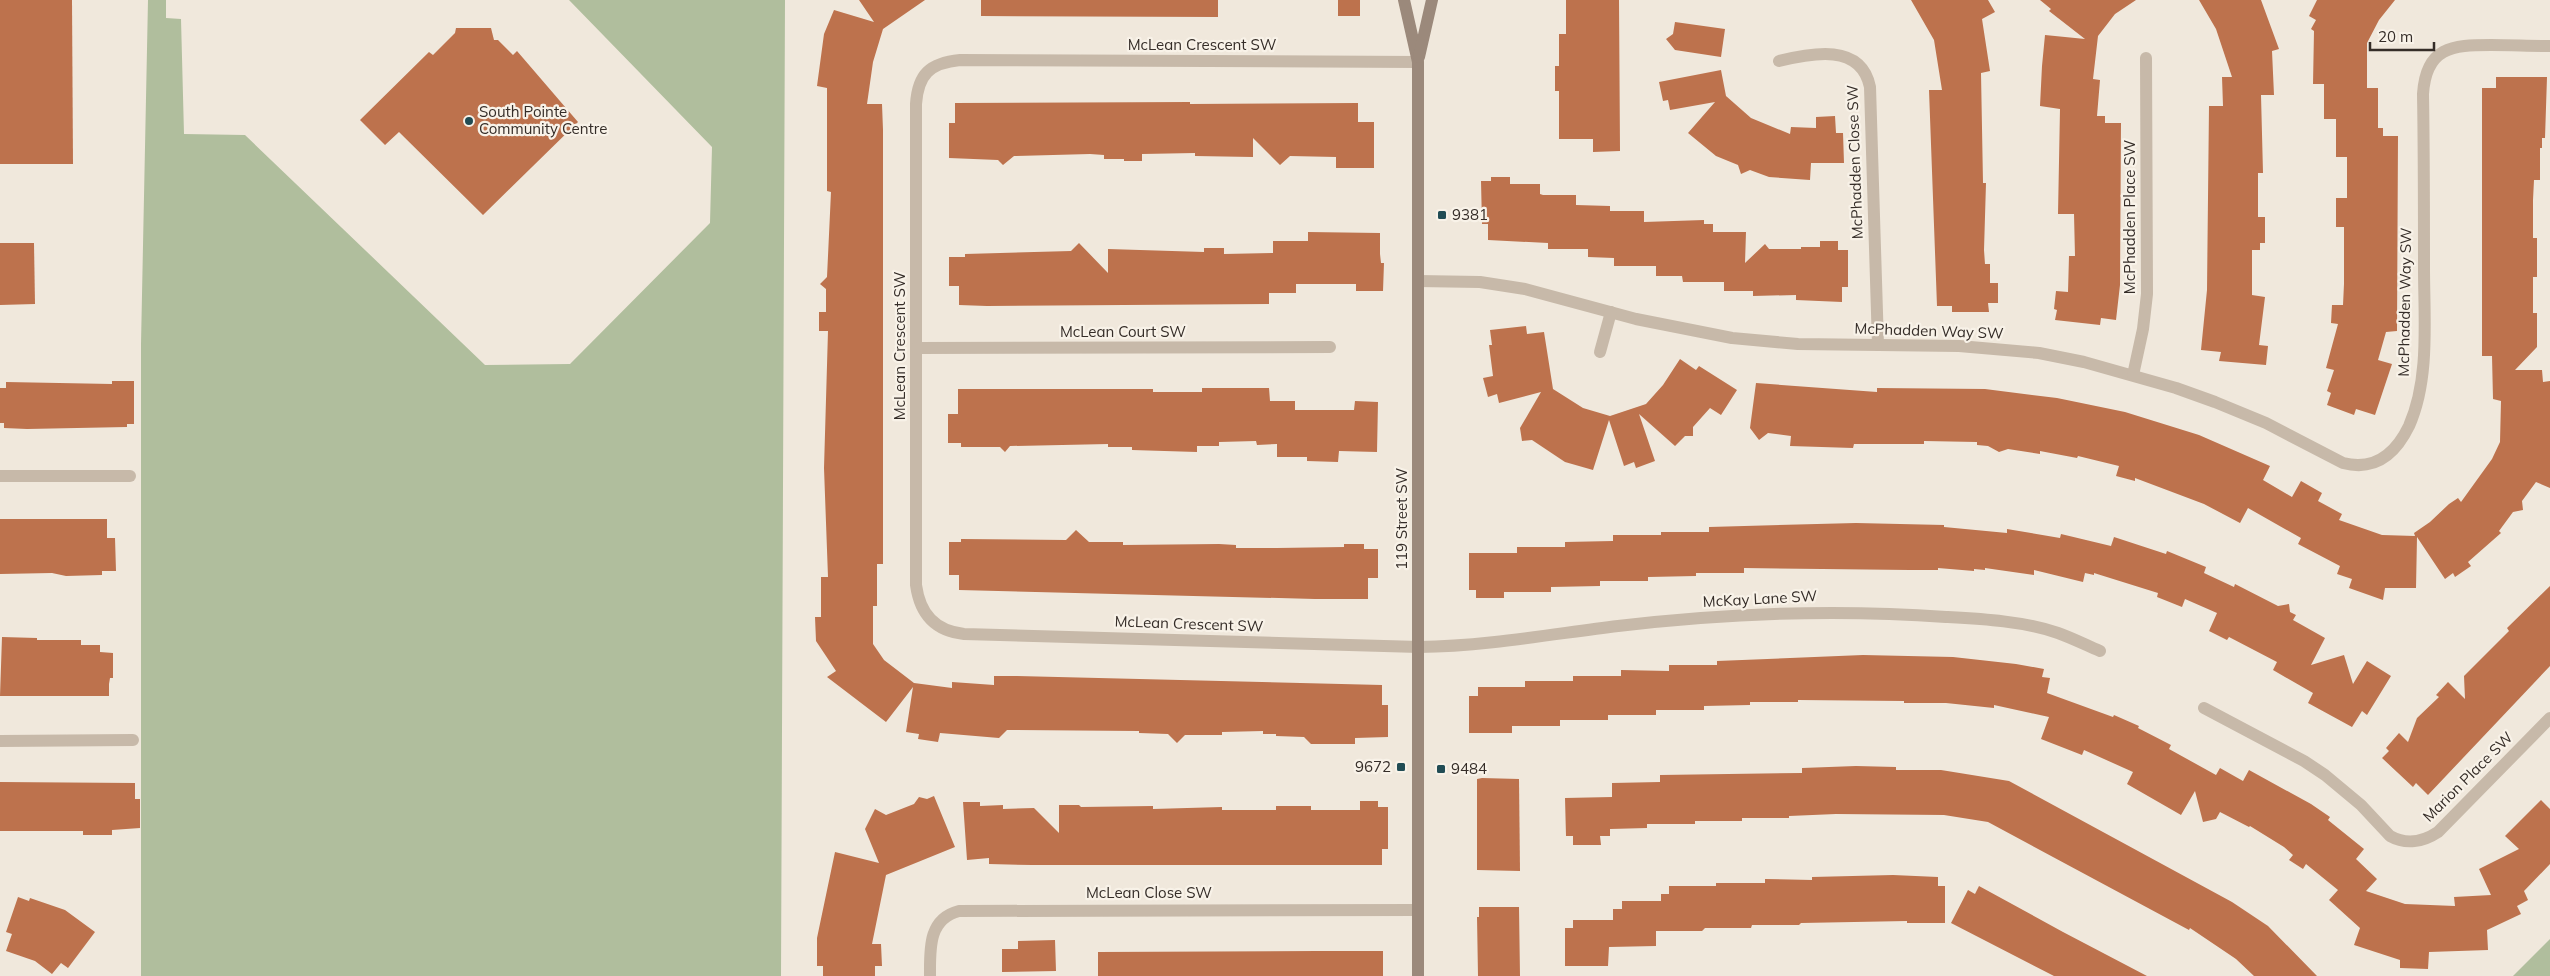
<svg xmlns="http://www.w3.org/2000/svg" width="2550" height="976" font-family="Mulish,sans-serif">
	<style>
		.green { fill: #b0be9d }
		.building { fill: #bd724d }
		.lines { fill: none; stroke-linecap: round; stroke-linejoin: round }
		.street { stroke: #c7b9a9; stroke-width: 12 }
		.secondary { stroke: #9b897b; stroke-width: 12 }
		.poi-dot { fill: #214c54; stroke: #f8f2e8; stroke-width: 2 }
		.labels { text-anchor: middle; stroke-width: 4.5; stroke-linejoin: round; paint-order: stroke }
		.street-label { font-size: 15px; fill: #352d28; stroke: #f8f2e8 }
		.poi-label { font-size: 15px; fill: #352d28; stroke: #f8f2e8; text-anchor: start }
	</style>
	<rect width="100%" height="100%" fill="#f0e8dc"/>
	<!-- green -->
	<g class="green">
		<polygon points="148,0 166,0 166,18 181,19 184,134 245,135 485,365 570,364 710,223 712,147 569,0 785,0 781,976 141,976 141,344"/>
		<polygon points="2550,939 2550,976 2513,976"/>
	</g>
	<!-- building -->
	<g class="building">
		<polygon points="0,0 72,0 73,164 0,164"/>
		<polygon points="859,0 925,0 883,29 873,62 867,104 882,104 883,130 883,564 877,564 877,606 873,606 873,644 884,660 914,683 952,688 952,682 994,685 994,676 1017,676 1382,685 1382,705 1388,705 1388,737 1355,738 1355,744 1311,744 1304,737 1276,736 1276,734 1263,734 1263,731 1222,732 1222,735 1185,735 1177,743 1168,734 1139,733 1139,731 1007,730 999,738 940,733 938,742 918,739 919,734 906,732 913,687 886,722 827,677 836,671 816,641 815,617 821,617 821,577 828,577 824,468 828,331 819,331 819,312 826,312 826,289 820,284 827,277 831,192 827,191 827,88 817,86 824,34 834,10 874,22"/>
		<polygon points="981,0 1218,0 1218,17 981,16"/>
		<rect x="1338" y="0" width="22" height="16"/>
		<polygon points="1566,0 1619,0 1620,151 1593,152 1593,139 1559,139 1559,91 1555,91 1555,66 1559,66 1559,34 1566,34"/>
		<polygon points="1911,0 1988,0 1995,12 1982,19 1990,71 1981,73 1983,183 1986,183 1984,250 1985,264 1990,264 1990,283 1998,283 1998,303 1988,303 1989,312 1952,312 1952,306 1937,306 1929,90 1942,90 1934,40"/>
		<polygon points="2040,0 2136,0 2115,14 2098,36 2093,79 2100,80 2097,116 2105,116 2105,123 2121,123 2120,285 2116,320 2101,318 2100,325 2055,320 2057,310 2054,309 2056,291 2068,292 2069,256 2075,256 2074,214 2058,214 2060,109 2040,106 2042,66 2045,35 2085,39 2049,11 2051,9"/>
		<polygon points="2199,0 2261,0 2279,49 2272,51 2274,95 2261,95 2263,173 2258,173 2258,217 2265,217 2265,243 2260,243 2260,250 2252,250 2252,295 2265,297 2259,345 2268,346 2266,365 2219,361 2221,352 2201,350 2207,290 2209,106 2223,106 2222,77 2232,77 2216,29"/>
		<polygon points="2317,0 2395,0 2379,20 2367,43 2367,88 2378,88 2378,128 2383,128 2383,136 2398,136 2397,331 2386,332 2378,360 2392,364 2375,415 2356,409 2354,415 2327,405 2331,393 2327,391 2334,370 2326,368 2338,324 2331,323 2332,305 2343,305 2344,284 2344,227 2336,227 2336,198 2347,198 2347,157 2336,157 2336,119 2324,119 2324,84 2313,84 2314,31 2311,29 2316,20 2309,16"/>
		<polygon points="1675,22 1725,29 1721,57 1675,50 1666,39 1673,34"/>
		<polygon points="456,28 491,28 494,40 498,40 513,55 517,51 578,122 483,215 399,132 385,145 360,120 429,52 433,55 455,33"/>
		<polygon points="1721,70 1726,96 1751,118 1790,134 1791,127 1816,128 1816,117 1835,116 1836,133 1843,133 1844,163 1811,163 1810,180 1769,177 1750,170 1741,174 1738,165 1716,156 1688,133 1715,102 1670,110 1668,100 1663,101 1659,82"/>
		<polygon points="2496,77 2547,77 2545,138 2542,138 2542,148 2540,148 2540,180 2534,180 2533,200 2533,238 2537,238 2537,277 2533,277 2533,313 2537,313 2537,347 2515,370 2542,370 2543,382 2550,381 2550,488 2536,482 2522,501 2523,510 2513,512 2499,531 2501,533 2468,562 2471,566 2455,577 2453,573 2445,579 2417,537 2416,588 2385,588 2383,600 2349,588 2352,579 2337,574 2340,566 2298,544 2301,538 2248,508 2240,523 2204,504 2135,478 2135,481 2116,476 2119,466 2078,456 2077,458 2040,451 2040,454 2008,449 1999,452 1988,446 1977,445 1977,442 1924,441 1924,444 1854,444 1853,448 1790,446 1791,436 1768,433 1759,440 1750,428 1756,383 1877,392 1877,388 1985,389 2057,398 2125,412 2199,435 2270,466 2263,480 2292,497 2301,481 2322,493 2318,501 2342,514 2339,520 2382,535 2415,536 2414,533 2430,522 2449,504 2458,498 2461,502 2492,459 2500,442 2501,401 2493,399 2492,356 2482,356 2482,88 2496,88"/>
		<polygon points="1190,102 1190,104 1358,103 1358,122 1374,122 1374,168 1336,168 1336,157 1290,156 1280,165 1253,138 1253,157 1195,156 1195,153 1142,154 1142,161 1124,161 1124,159 1104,159 1104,155 1090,154 1014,156 1003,165 998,160 949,158 949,123 955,123 955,103"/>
		<polygon points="1491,177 1510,177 1510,184 1540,184 1540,194 1543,195 1576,195 1576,205 1610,206 1610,211 1644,211 1644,222 1704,220 1704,224 1713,224 1713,232 1746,232 1745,263 1765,244 1769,249 1801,249 1801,247 1820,247 1820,241 1838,241 1838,250 1848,250 1848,287 1842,287 1842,302 1796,300 1796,295 1753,296 1753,291 1724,291 1724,282 1683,282 1682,276 1656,276 1656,266 1614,266 1614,258 1588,257 1588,249 1548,249 1548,243 1488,240 1488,224 1482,224 1481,181 1491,181"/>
		<polygon points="1308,232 1380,233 1380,254 1381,263 1384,263 1383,291 1356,291 1356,284 1296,284 1296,293 1269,293 1269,304 987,306 959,305 959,286 949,286 949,257 965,257 965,254 1071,251 1079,243 1108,273 1108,249 1204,252 1204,248 1224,248 1224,254 1273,253 1273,241 1308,241"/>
		<polygon points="0,243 34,243 35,304 0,305"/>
		<polygon points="1526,326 1527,334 1544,332 1553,389 1583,408 1610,416 1646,404 1663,385 1680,359 1696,370 1699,366 1737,390 1721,415 1710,408 1693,427 1693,436 1685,436 1675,446 1639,414 1655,461 1636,468 1634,462 1624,466 1609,420 1593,470 1565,462 1532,440 1522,441 1520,428 1541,392 1499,403 1497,394 1488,397 1483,378 1493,376 1489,345 1492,345 1490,330"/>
		<polygon points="112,381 134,381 134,424 127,424 127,427 27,429 4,428 4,423 0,423 0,388 6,388 6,382 112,384"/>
		<polygon points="1202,388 1269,388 1270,401 1295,401 1295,410 1354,410 1355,401 1378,402 1377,452 1339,451 1338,462 1307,461 1307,457 1277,457 1277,444 1257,445 1256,441 1219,442 1219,446 1197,446 1197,452 1132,450 1132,447 1108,447 1108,444 1010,446 1005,452 1000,447 961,447 961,443 948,443 948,414 958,414 958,389 1153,389 1153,392 1202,392"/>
		<polygon points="0,519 107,519 107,538 115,538 116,571 102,571 102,575 66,576 52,573 0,574"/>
		<polygon points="1856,523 1944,525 1944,527 2007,533 2007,529 2060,538 2061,534 2111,546 2114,537 2166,554 2167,551 2206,567 2204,573 2234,587 2235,584 2278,606 2289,604 2290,612 2296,615 2293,620 2325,638 2311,665 2344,655 2353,684 2367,661 2391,676 2367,715 2362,711 2352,727 2308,703 2313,693 2273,670 2277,662 2229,637 2227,640 2209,631 2217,613 2185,599 2182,607 2157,597 2158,593 2094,573 2094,575 2085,573 2083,582 2034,570 2034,575 1985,568 1985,570 1974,569 1974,571 1938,568 1938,570 1910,570 1744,568 1744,573 1696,573 1696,576 1648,577 1648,581 1600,581 1600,586 1551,587 1551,592 1504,592 1504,598 1476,598 1476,590 1469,590 1469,553 1517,553 1517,547 1565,547 1565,542 1613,541 1613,535 1661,535 1661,532 1709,532 1709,527"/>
		<polygon points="1076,530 1089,542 1123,542 1123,545 1219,544 1236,545 1236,548 1277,548 1344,547 1344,544 1364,544 1364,549 1378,549 1378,578 1368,578 1368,599 1315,599 959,590 959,575 949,575 949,542 961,542 961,539 1066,540"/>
		<polygon points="2550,586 2550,666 2428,795 2416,783 2413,787 2382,758 2389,751 2386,748 2399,733 2408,742 2417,718 2439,697 2436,695 2448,682 2465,699 2464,676 2509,631 2507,628"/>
		<polygon points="2,637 37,638 37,640 81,640 81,645 100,645 100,652 113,653 113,678 110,678 109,684 109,696 0,696"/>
		<polygon points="1863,655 1953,657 2016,664 2044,669 2042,677 2050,678 2047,693 2113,717 2114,715 2139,726 2138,728 2171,745 2169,749 2216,775 2220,768 2243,781 2249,770 2311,804 2330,817 2328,820 2364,849 2356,859 2377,879 2366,891 2405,904 2455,906 2454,897 2491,895 2479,869 2519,849 2505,836 2541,800 2550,809 2550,864 2524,891 2528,900 2517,906 2521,914 2487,930 2488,950 2429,952 2428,969 2400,968 2400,960 2354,945 2360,928 2329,900 2338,890 2306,864 2303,869 2289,860 2293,855 2284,847 2250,826 2249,827 2220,812 2216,819 2203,822 2195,791 2181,815 2127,784 2133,772 2084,750 2082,755 2041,739 2049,717 1994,705 1994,708 1946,703 1904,703 1904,701 1798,700 1798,702 1750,702 1750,705 1704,706 1704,710 1656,710 1656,715 1608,715 1608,720 1560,720 1560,726 1512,726 1512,733 1469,733 1469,696 1478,696 1478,687 1525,687 1525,681 1573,681 1573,676 1621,676 1621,670 1669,671 1669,665 1717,665 1717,661"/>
		<polygon points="1856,766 1896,767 1896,770 1941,770 2009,781 2232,902 2268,926 2317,976 2254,976 2236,959 2190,928 2189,930 1988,822 1944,815 1836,814 1789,816 1789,818 1742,818 1742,821 1695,821 1695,824 1647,824 1647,828 1610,829 1610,836 1600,836 1601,845 1573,845 1573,836 1566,836 1565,798 1612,797 1612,783 1660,782 1660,775 1802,773 1802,768"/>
		<polygon points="1482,778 1519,779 1520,871 1477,870 1477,779"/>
		<polygon points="0,782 135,783 135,799 140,799 140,828 112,830 112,835 83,835 83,831 0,831"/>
		<polygon points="934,796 955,847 886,875 872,944 881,944 882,966 875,966 875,976 823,976 823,966 817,966 817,938 835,852 879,863 865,829 875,809 886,815 914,804 919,797 927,799"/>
		<polygon points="1360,801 1378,801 1378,807 1388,807 1388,849 1382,849 1382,865 1032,865 989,864 989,858 967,860 963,802 980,802 980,806 1003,805 1003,809 1034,808 1059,833 1059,805 1079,805 1081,807 1153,806 1153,809 1222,807 1222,810 1276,810 1276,806 1311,806 1311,810 1360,810"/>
		<polygon points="1893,875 1938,877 1938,886 1945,886 1945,923 1907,923 1907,921 1801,923 1799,925 1752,925 1751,928 1705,928 1702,931 1656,931 1656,946 1609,947 1608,966 1565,966 1565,928 1573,928 1573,920 1613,920 1613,909 1622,909 1622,901 1661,901 1661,894 1669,894 1669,886 1716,886 1716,883 1765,883 1765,879 1812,880 1812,877"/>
		<polygon points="1979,886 2063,932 2147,976 2054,976 1951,923 1968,890 1975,894"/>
		<polygon points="18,897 29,901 30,898 65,910 95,932 68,968 61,963 52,974 35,961 6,951 12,934 6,932"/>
		<polygon points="1479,907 1519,907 1520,976 1478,976 1477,917 1479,917"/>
		<polygon points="1055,940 1056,971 1002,972 1002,949 1018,949 1018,941"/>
		<polygon points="1317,951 1383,951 1383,976 1098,976 1098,952"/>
	</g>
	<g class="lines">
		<!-- street -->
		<g class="street">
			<path d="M 1779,61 C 1812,53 1861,43 1870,87 L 1878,345"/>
			<path d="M 1418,62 L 960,60 C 930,63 918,74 916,104 L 916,585 C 920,614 935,631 964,634 L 1419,647 C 1486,646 1552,634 1618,626 C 1727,613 1837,609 1946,617 C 1983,619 2023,621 2058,633 C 2072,638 2086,645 2100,651"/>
			<path d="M 1418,281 L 1480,282 L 1525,289 L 1636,319 L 1732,338 L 1798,344 L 1959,346 L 2039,353 L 2084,362 L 2176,388 L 2215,402 L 2266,423 L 2343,463 C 2374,471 2395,455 2409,426 C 2430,379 2424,319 2424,268 C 2424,210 2424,152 2423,94 C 2426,47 2452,45 2491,45 C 2511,45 2530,46 2550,46"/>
			<polyline points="917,348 1330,347"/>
			<polyline points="1600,352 1611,312"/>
			<polyline points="2133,375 2143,329 2147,294 2146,58"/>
			<polyline points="0,476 130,476"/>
			<path d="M 2204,708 L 2304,761 L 2325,775 L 2361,805 L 2390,836 C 2406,845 2423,842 2438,832 L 2550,718"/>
			<polyline points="0,741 133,740"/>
			<path d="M 930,976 C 930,949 928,919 959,911 L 1418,910"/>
		</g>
		<!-- secondary -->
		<g class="secondary">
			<polyline points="1404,0 1418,62 1418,976"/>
			<polyline points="1419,57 1432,0"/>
		</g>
	</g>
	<!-- markers -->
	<g class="poi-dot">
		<circle cx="469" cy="121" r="5"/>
		<rect x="1437" y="210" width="10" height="10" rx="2.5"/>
		<rect x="1396" y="762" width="10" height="10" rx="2.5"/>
		<rect x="1436" y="764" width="10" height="10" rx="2.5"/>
	</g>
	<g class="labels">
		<!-- street labels -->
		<g class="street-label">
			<text x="1202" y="50">McLean Crescent SW</text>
			<text transform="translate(1855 162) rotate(-92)" y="5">McPhadden Close SW</text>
			<text transform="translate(2130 217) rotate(-90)" y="5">McPhadden Place SW</text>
			<text transform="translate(2405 302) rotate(-89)" y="5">McPhadden Way SW</text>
			<text transform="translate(1929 331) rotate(2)" y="5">McPhadden Way SW</text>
			<text x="1123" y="337">McLean Court SW</text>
			<text transform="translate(900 346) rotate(-90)" y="5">McLean Crescent SW</text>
			<text transform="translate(1402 519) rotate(-90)" y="5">119 Street SW</text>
			<text transform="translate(1760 599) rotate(-3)" y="5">McKay Lane SW</text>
			<text transform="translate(1189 624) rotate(2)" y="5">McLean Crescent SW</text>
			<text transform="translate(2468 777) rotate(-45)" y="5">Marion Place SW</text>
			<text x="1149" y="898">McLean Close SW</text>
		</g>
		<!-- poi labels -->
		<g class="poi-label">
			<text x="479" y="117">South Pointe<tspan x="479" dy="17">Community Centre</tspan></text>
			<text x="1452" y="220">9381</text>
			<text x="1391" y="772" text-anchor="end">9672</text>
			<text x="1451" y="774">9484</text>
		</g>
	</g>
	<!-- scale -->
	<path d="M2370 42v8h64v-8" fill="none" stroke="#352d28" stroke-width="2.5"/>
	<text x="2378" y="42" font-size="15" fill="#352d28" stroke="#f8f2e8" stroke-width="4" paint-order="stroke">20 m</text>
</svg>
